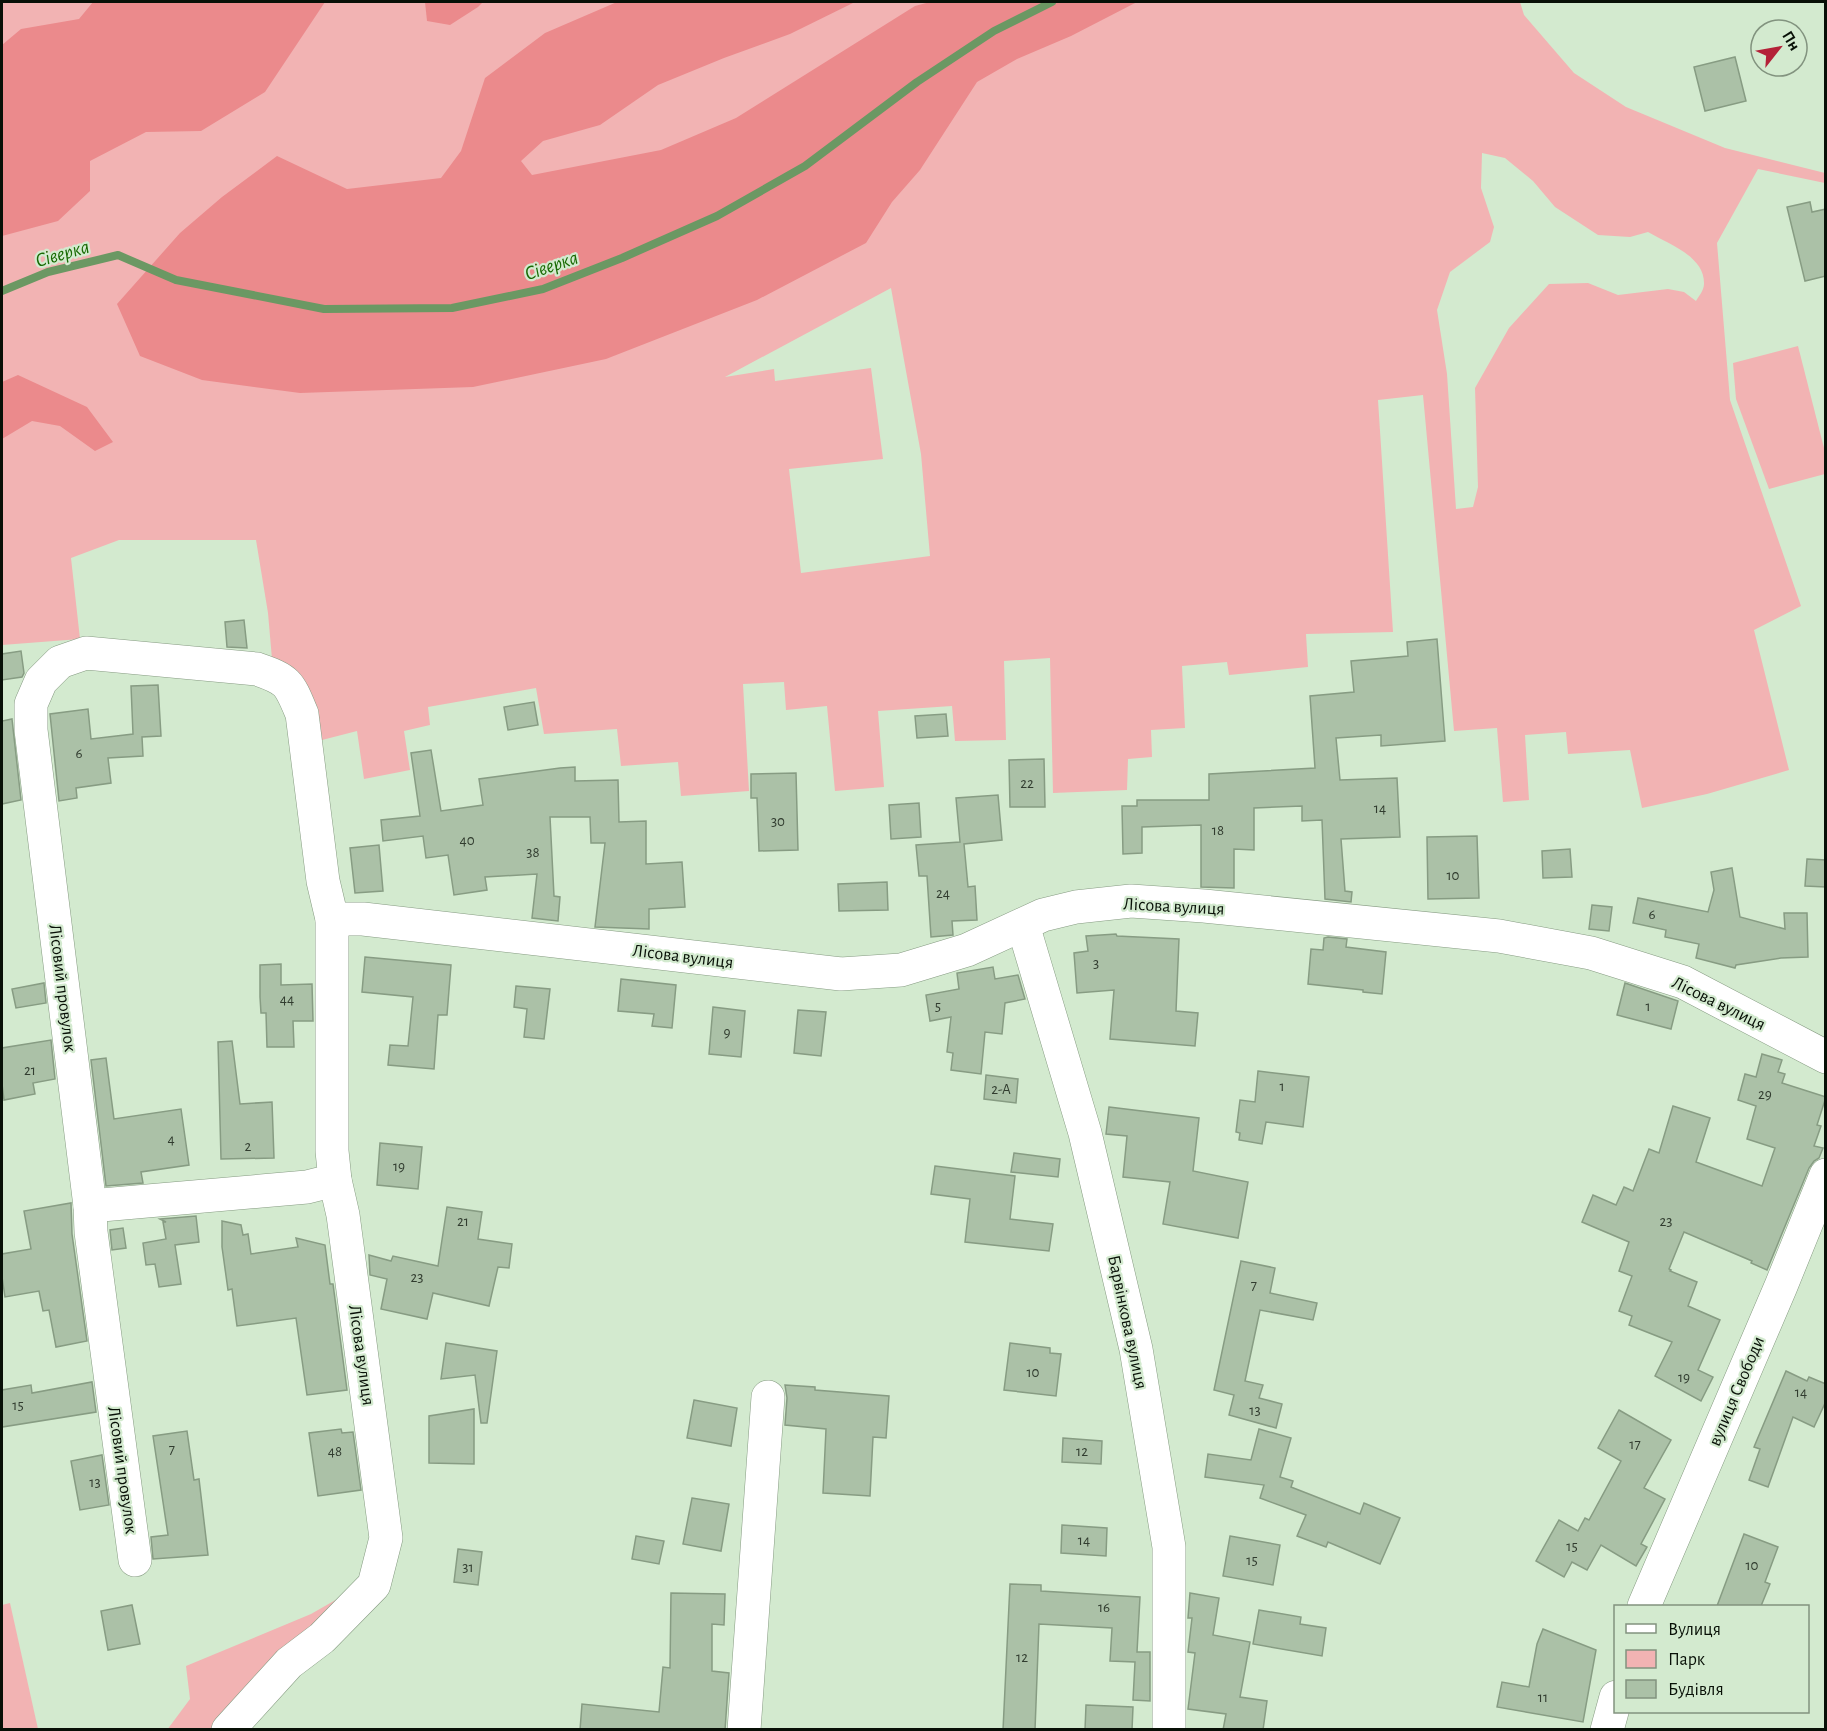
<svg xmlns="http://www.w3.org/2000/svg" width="1827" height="1731" font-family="'Alegreya Sans',sans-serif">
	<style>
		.green { fill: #f2b3b3; fill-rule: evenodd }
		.forest { fill: #eb8a8c }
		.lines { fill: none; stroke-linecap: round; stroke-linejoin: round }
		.stream { stroke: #6b9863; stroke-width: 8 }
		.building { fill: #abc1a7; stroke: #879c83; stroke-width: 1.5 }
		.minor-casing { stroke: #869b82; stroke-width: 34 }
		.minor { stroke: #fff; stroke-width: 33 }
		.labels { text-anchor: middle; stroke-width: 4.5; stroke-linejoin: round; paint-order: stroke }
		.number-label { font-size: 15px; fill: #313c2f }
		.street-label { font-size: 18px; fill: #081007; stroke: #d3eacf }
		.water-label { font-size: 20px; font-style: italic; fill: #186a03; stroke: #d3eacf }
	</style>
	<rect width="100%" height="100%" fill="#d3eacf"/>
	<!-- green -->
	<g class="green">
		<path d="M 2,2 L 1520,2 L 1524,15 L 1574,73 L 1626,107 L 1725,148 L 1825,173 L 1825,183 L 1758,169 L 1717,243 L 1730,400 L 1801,606 L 1754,630 L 1789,770 L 1707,794 L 1642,808 L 1630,750 L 1568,754 L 1566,732 L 1525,735 L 1529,800 L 1503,802 L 1497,728 L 1454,731 L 1423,395 L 1378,400 L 1393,632 L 1306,634 L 1308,667 L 1229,675 L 1227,662 L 1182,666 L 1185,728 L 1151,730 L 1152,757 L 1128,759 L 1127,790 L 1053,793 L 1050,658 L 1004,661 L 1006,740 L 955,741 L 952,706 L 878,711 L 884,787 L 835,791 L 827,706 L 786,710 L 784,682 L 743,684 L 749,791 L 681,796 L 678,762 L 621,766 L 617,729 L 544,734 L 536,688 L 428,707 L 430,725 L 404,731 L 410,770 L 364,779 L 357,731 L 322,740 L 316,704 L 307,704 L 272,659 L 268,613 L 256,540 L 119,540 L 71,558 L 80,639 L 2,645 ZM 1482,153 L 1505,158 L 1533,181 L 1555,207 L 1598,235 L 1630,237 L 1648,232 C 1668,244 1705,256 1704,284 C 1704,290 1699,296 1696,301 L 1684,292 L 1668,289 L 1618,295 L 1588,283 L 1549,284 L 1509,328 L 1475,388 L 1478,487 L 1473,507 L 1456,509 L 1447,374 L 1437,310 L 1450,272 L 1490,242 L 1494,227 L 1481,188 ZM 891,288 L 921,454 L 930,556 L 801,573 L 789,469 L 883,459 L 871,368 L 775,381 L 774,369 L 725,377 Z"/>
		<polygon points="1798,346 1825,452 1825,474 1769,489 1736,399 1733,363"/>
		<polygon points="367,1582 213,1729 167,1730 190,1699 186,1666 311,1614"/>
		<polygon points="10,1603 38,1729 2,1729 2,1605"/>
	</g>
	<!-- forest -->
	<g class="forest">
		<polygon points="93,2 325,2 265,92 201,131 146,132 90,161 90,191 58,221 2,236 2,45 21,29 79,19"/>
		<polygon points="425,2 483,2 478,7 450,25 427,21"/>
		<polygon points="617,2 855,2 790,34 724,58 658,85 600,125 543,141 521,161 532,175 661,150 736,118 915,6 930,2 1137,2 1071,36 1017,59 977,82 920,170 892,202 866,243 757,300 606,359 473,387 300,393 202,380 140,356 117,304 180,233 222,197 277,156 347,189 441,178 461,151 485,78 545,33"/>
		<polygon points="18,375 87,407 113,442 95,451 60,426 32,421 2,439 2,382"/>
	</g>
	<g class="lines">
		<!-- stream -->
		<polyline class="stream" points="2,291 48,272 118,255 176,280 324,309 452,308 543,289 622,258 717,216 805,166 917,82 994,31 1052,2"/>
	</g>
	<!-- building -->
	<g class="building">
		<polygon points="1735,57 1746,101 1705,111 1694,67"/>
		<polygon points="1810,202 1812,212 1826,209 1826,276 1805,281 1787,207"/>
		<polygon points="244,620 247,648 227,647 225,622"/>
		<polygon points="1437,639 1445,741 1381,746 1381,735 1336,738 1340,780 1397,778 1400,837 1341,839 1345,891 1352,892 1351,902 1325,899 1322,820 1302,821 1302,806 1254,808 1254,850 1234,849 1234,888 1201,887 1201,825 1142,827 1142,853 1123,854 1122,806 1137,806 1137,800 1209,800 1209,774 1315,768 1310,696 1354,692 1351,661 1408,656 1407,642"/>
		<polygon points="21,651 24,673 22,677 2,680 2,654"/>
		<polygon points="158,685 161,736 142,737 143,756 108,758 111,783 76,788 77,798 59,801 50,714 88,709 91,739 133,734 131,686"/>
		<polygon points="534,702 538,725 508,730 504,707"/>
		<polygon points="946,714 948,736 917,738 915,716"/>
		<polygon points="12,719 21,800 2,804 2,721"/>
		<polygon points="431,750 441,811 483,805 479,779 560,768 575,767 575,781 618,780 619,822 646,821 646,864 682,862 685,907 649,909 649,929 595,927 605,843 591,843 590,817 550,817 554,896 560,897 558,921 532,918 537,874 485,877 487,890 454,895 448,855 426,858 423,836 383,841 381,820 420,816 411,753"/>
		<polygon points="1044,759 1045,807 1010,807 1009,760"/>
		<polygon points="796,773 798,850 759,851 757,798 751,798 751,774"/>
		<polygon points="998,795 1002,840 964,844 968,887 975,886 977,920 952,921 953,935 931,937 927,876 919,876 916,845 960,842 956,798"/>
		<polygon points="919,803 921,837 891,839 889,805"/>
		<polygon points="1477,836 1479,898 1428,899 1427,837"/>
		<polygon points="379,845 383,891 355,893 350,848"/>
		<polygon points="1570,849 1572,877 1543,878 1542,851"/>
		<polygon points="1807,859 1826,860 1826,887 1805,886"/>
		<polygon points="1732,868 1740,917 1785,929 1784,913 1807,913 1808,957 1781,958 1736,965 1735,968 1696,958 1699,944 1665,937 1666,930 1633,923 1638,898 1708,912 1714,890 1711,872"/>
		<polygon points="887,882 888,910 839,911 838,884"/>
		<polygon points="1592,905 1612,907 1609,931 1589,929"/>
		<polygon points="1116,934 1117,936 1179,939 1176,1011 1198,1013 1195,1046 1110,1039 1114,990 1077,993 1074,953 1088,951 1086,936"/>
		<polygon points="1328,937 1347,939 1346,947 1386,952 1382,994 1363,992 1363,990 1308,984 1311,949 1323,950 1324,938"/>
		<polygon points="365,957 451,965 447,1015 438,1015 434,1069 388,1065 390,1045 408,1046 413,997 362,992"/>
		<polygon points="281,964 281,985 312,984 313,1021 293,1021 294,1047 267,1047 266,1013 261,1013 260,997 260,965"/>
		<polygon points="993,967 995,979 1018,975 1025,999 1005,1003 1002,1034 985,1032 981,1074 951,1070 953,1053 947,1052 951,1017 930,1021 926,995 959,989 957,973"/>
		<polygon points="621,979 676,985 672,1028 652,1026 654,1014 618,1011"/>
		<polygon points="44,983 46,1003 16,1008 12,989"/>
		<polygon points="1625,983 1678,1001 1671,1029 1617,1015"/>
		<polygon points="516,986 550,989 544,1039 524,1037 527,1009 514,1007"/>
		<polygon points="713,1007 745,1011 741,1057 709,1054"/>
		<polygon points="798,1010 826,1012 821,1056 794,1053"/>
		<polygon points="51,1040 55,1079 33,1083 35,1094 4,1100 2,1084 2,1048"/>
		<polygon points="232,1041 240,1104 272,1102 274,1158 221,1159 218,1042"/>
		<polygon points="1762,1054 1782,1060 1778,1072 1785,1074 1782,1083 1826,1097 1817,1125 1821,1126 1814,1146 1823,1148 1819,1158 1814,1161 1809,1168 1767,1270 1751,1263 1752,1261 1684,1232 1669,1269 1671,1270 1670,1271 1697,1282 1688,1306 1720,1320 1698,1370 1713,1377 1701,1401 1655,1376 1672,1342 1629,1325 1632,1316 1619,1311 1632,1276 1619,1271 1629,1242 1582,1222 1593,1195 1616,1205 1624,1187 1633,1191 1649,1149 1659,1153 1673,1106 1710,1118 1696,1162 1762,1186 1775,1148 1747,1139 1756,1106 1738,1100 1745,1074 1756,1077"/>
		<polygon points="106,1058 114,1119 181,1109 189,1165 141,1172 143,1183 106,1186 91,1060"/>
		<polygon points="1258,1071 1309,1077 1303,1127 1266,1122 1262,1144 1239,1140 1240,1133 1236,1132 1240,1100 1255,1102"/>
		<polygon points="986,1075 1018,1079 1016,1103 984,1099"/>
		<polygon points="1109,1107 1199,1118 1193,1171 1248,1182 1238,1238 1163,1224 1170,1182 1123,1177 1127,1136 1106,1134"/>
		<polygon points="380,1143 422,1147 418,1189 377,1185"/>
		<polygon points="1014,1153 1060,1159 1058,1177 1011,1172"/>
		<polygon points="935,1166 1015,1176 1010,1219 1053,1224 1049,1251 965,1242 970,1199 931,1194"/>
		<polygon points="71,1203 72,1234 87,1341 56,1347 49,1310 43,1311 39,1291 5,1297 2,1277 2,1254 31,1249 24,1211"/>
		<polygon points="447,1207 482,1212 478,1239 512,1244 509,1268 498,1267 489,1306 433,1293 427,1319 381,1309 387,1279 370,1275 369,1255 391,1261 393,1256 438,1266"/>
		<polygon points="196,1216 199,1242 175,1245 181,1284 159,1287 155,1264 146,1265 143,1243 166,1239 163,1222 166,1222 160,1219"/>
		<polygon points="222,1221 241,1225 243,1235 248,1234 251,1254 298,1247 296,1238 325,1245 330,1284 333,1284 347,1390 307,1395 296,1318 237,1326 232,1289 228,1290 222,1247"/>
		<polygon points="123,1228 126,1248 112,1250 110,1230"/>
		<polygon points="1241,1261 1275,1268 1270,1293 1317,1303 1313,1320 1260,1310 1245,1381 1263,1385 1259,1398 1282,1404 1276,1428 1229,1415 1234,1395 1214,1390"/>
		<polygon points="446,1343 497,1351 487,1423 481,1423 475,1375 441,1379"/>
		<polygon points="1010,1343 1050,1348 1050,1353 1061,1354 1056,1396 1004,1390"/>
		<polygon points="1786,1371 1807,1381 1809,1377 1826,1384 1826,1401 1814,1427 1793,1417 1768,1487 1749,1480 1760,1449 1754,1447"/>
		<polygon points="92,1382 96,1412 2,1427 2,1390 31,1385 32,1393"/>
		<polygon points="785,1385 815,1387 815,1390 889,1396 886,1438 873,1437 870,1496 823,1493 826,1429 785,1425 787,1398"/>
		<polygon points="694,1400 737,1408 731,1446 687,1438"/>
		<polygon points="474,1409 474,1464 429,1463 429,1416"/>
		<polygon points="1619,1410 1671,1440 1644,1488 1665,1499 1641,1544 1647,1547 1636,1566 1601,1545 1587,1570 1572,1562 1564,1577 1536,1561 1559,1520 1578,1531 1585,1518 1589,1520 1621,1461 1598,1448"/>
		<polygon points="341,1429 342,1433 353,1432 361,1490 318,1496 309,1433"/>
		<polygon points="1259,1429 1291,1438 1280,1477 1293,1481 1291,1487 1360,1514 1364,1503 1400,1518 1380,1564 1328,1542 1326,1547 1297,1536 1306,1515 1260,1498 1264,1485 1205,1477 1208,1454 1251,1460"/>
		<polygon points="187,1431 194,1480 199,1479 208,1555 153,1559 151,1537 168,1535 153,1436"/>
		<polygon points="1063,1438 1102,1441 1101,1464 1062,1462"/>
		<polygon points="102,1455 109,1505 80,1510 71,1461"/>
		<polygon points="692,1498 729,1504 721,1551 683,1544"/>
		<polygon points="1062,1525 1107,1528 1106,1556 1061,1553"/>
		<polygon points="1744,1534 1778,1547 1765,1582 1770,1584 1761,1606 1717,1606"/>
		<polygon points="636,1536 664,1541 659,1564 632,1559"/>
		<polygon points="1230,1536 1280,1545 1273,1585 1223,1576"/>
		<polygon points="458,1549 482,1552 478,1585 454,1582"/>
		<polygon points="1010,1584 1041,1585 1041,1591 1140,1597 1137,1652 1150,1652 1150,1701 1133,1700 1135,1662 1110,1661 1112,1628 1039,1624 1035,1730 1003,1730"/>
		<polygon points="671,1593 725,1594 724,1625 712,1624 712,1671 729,1673 725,1730 580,1730 582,1704 659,1712 663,1667 670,1668"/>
		<polygon points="1190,1593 1219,1598 1213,1635 1250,1642 1240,1697 1267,1701 1263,1730 1223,1730 1226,1714 1188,1709 1195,1653 1188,1652 1192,1618 1188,1618"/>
		<polygon points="132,1605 140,1644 108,1650 101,1611"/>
		<polygon points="1259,1610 1301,1617 1300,1624 1326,1628 1322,1656 1253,1644"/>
		<polygon points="1543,1629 1596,1650 1583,1722 1497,1707 1502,1682 1529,1687 1537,1644"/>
		<polygon points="1086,1705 1133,1707 1132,1730 1085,1730"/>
	</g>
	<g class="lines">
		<!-- minor casing -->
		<g class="minor-casing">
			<g id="minor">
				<polyline points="332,919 363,919 841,974 901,970 967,950 1043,915 1076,907 1131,901 1204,906 1499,936 1591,953 1683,982 1826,1057"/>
				<polyline points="1023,925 1085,1133 1136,1349 1169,1547 1169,1730"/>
				<polyline points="90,1206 307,1187 335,1180"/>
				<path d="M 135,1560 L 91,1232 L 90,1206 L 31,730 L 31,704 L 41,681 L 60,662 L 86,653 L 257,669 C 289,680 289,683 302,714 L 323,881 L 332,919 L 332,1151 L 335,1180 L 343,1215 L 386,1538 L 374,1585 L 322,1638 L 289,1663 L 228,1730"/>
				<polyline points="1644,1606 1781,1286 1826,1175"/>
				<polyline points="744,1730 768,1397"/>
				<polyline points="1607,1730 1616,1697"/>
			</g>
		</g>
		<!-- minor -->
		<use href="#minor" class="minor"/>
	</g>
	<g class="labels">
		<!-- number labels -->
		<g class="number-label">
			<text x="79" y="758">6</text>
			<text x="1027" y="788">22</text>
			<text x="1380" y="813">14</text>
			<text x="778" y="826">30</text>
			<text x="1218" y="835">18</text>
			<text x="467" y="845">40</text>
			<text x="533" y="857">38</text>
			<text x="1453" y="880">10</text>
			<text x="943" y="898">24</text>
			<text x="1652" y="919">6</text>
			<text x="1096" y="968">3</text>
			<text x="287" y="1004">44</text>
			<text x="938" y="1011">5</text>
			<text x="1648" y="1011">1</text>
			<text x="727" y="1037">9</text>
			<text x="30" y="1075">21</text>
			<text x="1282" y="1091">1</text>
			<text x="1001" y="1094">2-А</text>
			<text x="1765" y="1099">29</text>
			<text x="171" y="1144">4</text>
			<text x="248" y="1151">2</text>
			<text x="399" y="1171">19</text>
			<text x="463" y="1226">21</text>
			<text x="1666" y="1226">23</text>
			<text x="417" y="1282">23</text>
			<text x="1254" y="1290">7</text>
			<text x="1033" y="1377">10</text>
			<text x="1684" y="1382">19</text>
			<text x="1801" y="1397">14</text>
			<text x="18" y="1410">15</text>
			<text x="1255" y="1415">13</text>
			<text x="1635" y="1449">17</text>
			<text x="172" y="1454">7</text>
			<text x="335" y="1456">48</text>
			<text x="1082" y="1456">12</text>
			<text x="95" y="1487">13</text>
			<text x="1084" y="1545">14</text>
			<text x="1572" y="1551">15</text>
			<text x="1252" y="1565">15</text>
			<text x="1752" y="1570">10</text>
			<text x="468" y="1572">31</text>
			<text x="1104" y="1612">16</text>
			<text x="1022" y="1662">12</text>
			<text x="1543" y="1702">11</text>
		</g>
		<!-- street labels -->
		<g class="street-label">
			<text transform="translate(1174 906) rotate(3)" y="6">Лісова вулиця</text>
			<text transform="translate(683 956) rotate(7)" y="6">Лісова вулиця</text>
			<text transform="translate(63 988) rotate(83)" y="6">Лісовий провулок</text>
			<text transform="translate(1719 1003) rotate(26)" y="6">Лісова вулиця</text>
			<text transform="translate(1128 1322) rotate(78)" y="6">Барвінкова вулиця</text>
			<text transform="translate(362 1355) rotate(82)" y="6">Лісова вулиця</text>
			<text transform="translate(1736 1391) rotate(-67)" y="6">вулиця Свободи</text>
			<text transform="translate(123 1470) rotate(82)" y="6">Лісовий провулок</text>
		</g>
		<!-- water labels -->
		<g class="water-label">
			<text transform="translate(62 253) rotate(-16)" y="7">Сіверка</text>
			<text transform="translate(551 265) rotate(-19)" y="7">Сіверка</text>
		</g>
	</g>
	<!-- border -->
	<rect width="1827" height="1731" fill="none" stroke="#081007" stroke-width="6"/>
	<!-- legend -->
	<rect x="1614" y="1605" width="195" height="108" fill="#d3eacf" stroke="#82937f" stroke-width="1.5"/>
	<rect x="1626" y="1624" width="30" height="9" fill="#ffffff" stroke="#82937f" stroke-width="1.5"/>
	<text x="1668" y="1635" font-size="18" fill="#081007">Вулиця</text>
	<rect x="1626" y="1650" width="30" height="18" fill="#f2b3b3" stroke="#82937f" stroke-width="1.5"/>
	<text x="1668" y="1665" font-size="18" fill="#081007">Парк</text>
	<rect x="1626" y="1680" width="30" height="18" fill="#abc1a7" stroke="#82937f" stroke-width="1.5"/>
	<text x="1668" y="1695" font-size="18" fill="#081007">Будівля</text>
	<!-- north arrow -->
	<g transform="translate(1779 48) rotate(59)"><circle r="28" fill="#d3eacf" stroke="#82937f" stroke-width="1.5"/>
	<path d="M0-4.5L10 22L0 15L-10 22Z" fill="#b42138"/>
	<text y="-9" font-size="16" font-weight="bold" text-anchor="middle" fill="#081007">Пн</text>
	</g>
</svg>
